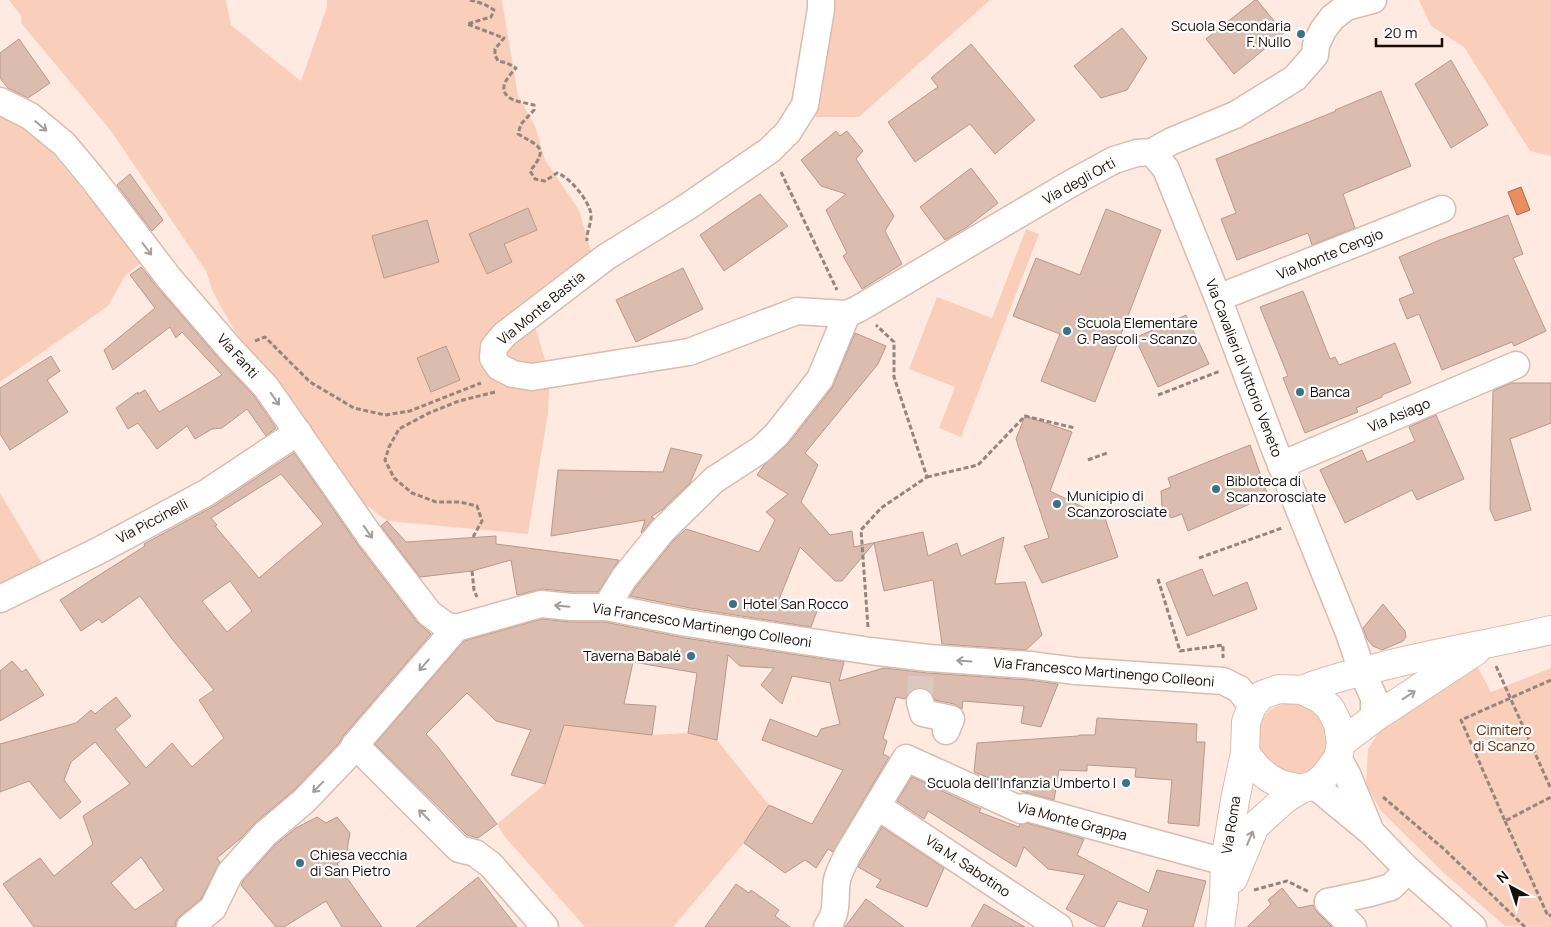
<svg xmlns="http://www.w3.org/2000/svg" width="1551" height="927" font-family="Manrope,sans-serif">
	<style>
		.green { fill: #f9cfbb }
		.water { fill: #ea8d5f; stroke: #ab6745 }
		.building { fill: #dbbcae; stroke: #b7998b; fill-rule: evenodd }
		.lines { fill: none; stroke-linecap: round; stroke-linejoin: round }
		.street-tunnel { stroke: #dbc9c0; stroke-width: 26; stroke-dasharray: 26 13; stroke-linecap: butt }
		.street-casing { stroke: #dabcad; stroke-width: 29 }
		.secondary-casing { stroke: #dabcad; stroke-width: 30 }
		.path { stroke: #94857d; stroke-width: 3; stroke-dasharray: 5 2.5; stroke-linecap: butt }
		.street { stroke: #fff; stroke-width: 26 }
		.secondary { stroke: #fff; stroke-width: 28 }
		.oneway { stroke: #a29e9c }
		.poi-dot { fill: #37738b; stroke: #fff; stroke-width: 2 }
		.labels { text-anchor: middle; stroke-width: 4.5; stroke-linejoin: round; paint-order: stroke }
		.poi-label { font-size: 14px; fill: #170d08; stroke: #fff; text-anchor: start }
		.street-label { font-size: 14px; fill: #170d08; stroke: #fff }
		.park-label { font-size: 14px; fill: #662b08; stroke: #fff }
	</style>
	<rect width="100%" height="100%" fill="#feeae1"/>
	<!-- green -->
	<g class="green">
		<polygon points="9,0 226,0 231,25 301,81 327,7 327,0 502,0 518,96 535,126 545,160 579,210 594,262 530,309 550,377 548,413 528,534 387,521 362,502 234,330 213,292 206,271 111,131 21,23 21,16"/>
		<polygon points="810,0 990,0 859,117 800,117"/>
		<polygon points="1419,0 1551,0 1551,156 1530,151 1464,47 1431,26"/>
		<polygon points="0,109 25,121 143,261 125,276 108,306 0,382"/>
		<polygon points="1026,229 1039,234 961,437 939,428 955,387 909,369 937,297 992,318"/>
		<polygon points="0,493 43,565 0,590"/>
		<polygon points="1475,662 1491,692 1551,668 1551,927 1505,926 1445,874 1381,811 1366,784 1368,749 1386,721"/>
		<circle cx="1292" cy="739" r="36"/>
		<polygon points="564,725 652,735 688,733 717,740 769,805 744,843 673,927 585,927 504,836 497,824 545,784"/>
	</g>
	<!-- water -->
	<polygon class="water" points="1521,187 1530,210 1517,215 1508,192"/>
	<!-- building -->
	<g class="building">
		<polygon points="1255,0 1257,0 1284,33 1234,74 1206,39"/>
		<polygon points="1122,28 1147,58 1127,90 1101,98 1074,66"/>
		<polygon points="19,39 50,83 28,98 8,88 0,78 0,53"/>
		<polygon points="971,44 1035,120 995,154 970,124 915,162 888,122 938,87 931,78"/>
		<polygon points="1451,60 1488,125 1451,148 1415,84"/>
		<polygon points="1381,91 1411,166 1343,194 1355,228 1312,245 1308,233 1237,260 1221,219 1236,213 1216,159 1336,111 1335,110"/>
		<polygon points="836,131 840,136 847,131 863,151 856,159 894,216 885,231 902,264 862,289 843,256 847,253 826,210 846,194 821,186 801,160"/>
		<polygon points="971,168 998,203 967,227 945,240 920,207"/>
		<polygon points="130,174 163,220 152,231 117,185"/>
		<polygon points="760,194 788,226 724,271 700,235"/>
		<polygon points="528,208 537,230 504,244 512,262 487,274 469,234"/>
		<polygon points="1106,209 1161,230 1095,402 1041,381 1060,334 1013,316 1036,258 1080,275"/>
		<polygon points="1508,215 1523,254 1513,258 1546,331 1514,346 1512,342 1442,370 1419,314 1407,319 1399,299 1414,293 1399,257 1440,240"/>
		<polygon points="427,220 439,262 384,278 372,236"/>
		<polygon points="141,267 158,288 221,361 254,396 276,428 266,436 247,409 222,428 212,429 195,439 187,426 157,449 138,423 128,429 116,408 138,392 138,394 145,390 159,412 222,375 182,332 176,338 170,327 113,370 104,350 155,308 130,275"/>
		<polygon points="683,268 703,309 636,342 616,300"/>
		<polygon points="1303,291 1330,359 1335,357 1339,365 1395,343 1411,383 1382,395 1382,397 1356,408 1358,412 1305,433 1283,378 1288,376 1260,307"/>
		<polygon points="1186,315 1209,364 1158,387 1135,338"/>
		<polygon points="855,333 886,346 878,364 805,453 818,465 801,502 830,535 852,531 854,547 923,532 928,556 957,543 961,556 1004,537 995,584 1025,582 1042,635 1026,650 942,644 933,580 884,591 874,543 842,581 835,581 800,547 778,602 817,611 811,627 690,608 630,596 636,587 673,541 686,529 759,552 775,520 766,512 788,494 757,475 764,465 789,443 832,388"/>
		<polygon points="446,346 460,380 431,392 417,358"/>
		<polygon points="51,356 60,371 47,380 68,412 10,450 0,434 0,388"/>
		<polygon points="1511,383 1551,383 1551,423 1510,439 1531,510 1495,521 1490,509 1493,391"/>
		<polygon points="1436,415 1464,479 1417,500 1412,490 1345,523 1320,470 1362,450 1367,462 1415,441 1409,427"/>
		<polygon points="1025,416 1072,432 1050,491 1105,518 1118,557 1042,583 1024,546 1049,538 1016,439"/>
		<polygon points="1250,445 1268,496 1188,531 1182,514 1171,518 1162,506 1161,491 1171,487 1168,478"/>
		<polygon points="671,448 702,455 690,483 663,509 651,517 654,518 641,533 645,520 551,536 558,470 663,472"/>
		<path d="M 294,453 L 358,545 L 417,622 L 431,634 L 344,735 L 339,743 L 294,790 L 255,823 L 241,838 L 217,858 L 220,862 L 201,899 L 180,916 L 176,921 L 175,927 L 34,927 L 3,884 L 40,858 L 54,876 L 93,844 L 83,816 L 130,784 L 95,742 L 71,762 L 64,780 L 81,802 L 60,819 L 29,781 L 0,792 L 0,744 L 76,723 L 91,710 L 95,714 L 116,697 L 131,716 L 115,729 L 146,768 L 172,743 L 192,767 L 224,738 L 199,700 L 214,690 L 172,639 L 140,596 L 102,623 L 99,619 L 81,631 L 60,600 L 145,546 L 144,544 L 214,506 ZM 281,474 L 323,524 L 259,578 L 215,526 L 217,525 L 211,518 ZM 230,581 L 252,611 L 227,632 L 202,601 ZM 141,857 L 164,890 L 135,910 L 111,883 Z"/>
		<polygon points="387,521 406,542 496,536 496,544 619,560 598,592 572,592 542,589 517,595 511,560 472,571 420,577 381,526"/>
		<polygon points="1202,569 1213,596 1247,582 1257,609 1187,636 1166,583"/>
		<polygon points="1383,604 1405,631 1406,637 1403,641 1382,650 1373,646 1367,639 1363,628"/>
		<polygon points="542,619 571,622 605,622 685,638 844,662 839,681 884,668 928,673 1029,680 1058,684 1041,727 1021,723 1024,706 963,701 962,709 954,704 935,700 931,692 923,687 916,688 910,691 905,699 896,697 883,738 887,741 883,754 889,757 833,852 828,849 816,868 805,860 785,873 744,843 769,805 812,824 843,770 762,740 770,719 817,737 821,729 840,724 830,683 831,683 792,676 782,704 761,685 774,668 740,666 728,655 717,740 688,733 697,673 633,662 624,704 656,706 652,735 564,725 545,784 511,775 531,730 496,721 467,693 426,734 438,747 497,824 478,838 467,835 375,744 464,641"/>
		<polygon points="12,661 22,672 26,669 44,695 0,721 0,671"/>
		<polygon points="1097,718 1197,724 1196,742 1205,742 1199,826 1168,823 1172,780 1135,777 1136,768 1087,765 1087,771 1059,770 1054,800 1024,792 974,772 977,743 1078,736 1079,735 1095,735"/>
		<polygon points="912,777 981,809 979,812 1019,827 1020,824 1027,823 1084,839 1077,855 1149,893 1157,870 1206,881 1193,927 1142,927 1148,910 1118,901 1104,927 1100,927 1066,909 1085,875 1048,869 1024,847 1016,867 928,811 924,819 897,801"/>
		<polygon points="317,817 326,823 337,817 350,833 347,850 349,854 337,864 382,927 342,927 326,901 284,927 276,927 241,885 243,881 275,845 296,828"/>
		<polygon points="882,827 944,868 927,907 876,887 881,880 858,867"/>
		<polygon points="478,877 517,927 416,927"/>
		<polygon points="736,884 749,893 751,890 779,910 775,916 790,927 705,927"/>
		<polygon points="1282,888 1298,908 1313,905 1317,912 1332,927 1247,927 1271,904 1268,900"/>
		<polygon points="866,899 904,927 845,927"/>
		<polygon points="984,904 1025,927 971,927"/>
	</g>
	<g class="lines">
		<!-- street-tunnel -->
		<polyline class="street-tunnel" points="920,702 921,667"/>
		<!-- street casing -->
		<g class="street-casing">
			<g id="street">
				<polyline points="821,0 821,9 805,105 788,132 770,150 687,207 606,257 504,335 494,347 493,358 499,367 513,374 532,377 689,352 797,311 847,314 858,309 1070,184 1114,160 1137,153 1152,152 1172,141 1235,115 1295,78 1315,55 1316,45 1323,30 1332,18 1346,7 1373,0"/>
				<polyline points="0,101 30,116 64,144 94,180 169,278 232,351 266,387 370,536 429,613 445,625 456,628"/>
				<polyline points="1152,152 1166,169 1218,298 1274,447 1349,633 1362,671 1374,698 1374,718"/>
				<polyline points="1218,298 1442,209"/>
				<polyline points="1281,465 1516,365"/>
				<polyline points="0,599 98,551 206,493 298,432"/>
				<polyline points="606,607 624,578 662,531 714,480 760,450 777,434 820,379 847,314"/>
				<polyline points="920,702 923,713 951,719 946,731"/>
				<polyline points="355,745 459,849 475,853 491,865 545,927"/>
				<polyline points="1338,758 1347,774 1369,827"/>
				<polyline points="1314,785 1371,832 1408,870 1473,927"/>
				<polyline points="877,806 1059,927"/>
				<polyline points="1328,902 1370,893 1391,887 1408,870"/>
				<polyline points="1328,902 1353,927"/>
				<polyline points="190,927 213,908 230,873 265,834 304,801 351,752 355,745 456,628 541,604 571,607 606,607 687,623 870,651 929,658 1030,665 1076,671 1223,681 1239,689 1252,706"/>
				<path d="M 827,927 C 839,912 834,897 837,880 C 839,871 844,863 848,854 L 906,758 L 1021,810 L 1024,807 L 1225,862"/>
			</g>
		</g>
		<!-- secondary casing -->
		<g class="secondary-casing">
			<g id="secondary">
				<path d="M 1302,690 C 1325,680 1348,675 1372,669 C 1431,653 1491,644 1551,630"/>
				<polyline points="1341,743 1374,718 1476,651"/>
				<polyline points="1233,879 1255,826 1285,799 1301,789"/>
				<polyline points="1220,927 1224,899 1225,862 1235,800 1245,753 1246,722 1252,706 1262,695 1279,689 1302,690 1319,698 1330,708 1338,724 1341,743 1338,758 1324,777 1314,785 1301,789 1280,784 1269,778 1258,769 1245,753"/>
			</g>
		</g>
		<!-- path -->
		<g class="path">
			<path d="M 470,0 L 484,4 L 494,10 L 491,17 L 467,24 L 504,38 L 495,49 L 495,55 L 498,61 L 507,63 L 516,68 C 509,76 496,89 510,98 C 516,102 527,103 534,105 L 534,110 L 521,124 L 518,134 C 538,146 550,147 530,171 L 535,179 L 545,181 L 557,173 C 570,177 589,201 591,214 C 592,223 586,232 587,241"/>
			<polyline points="781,172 837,290"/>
			<polyline points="255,341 265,337 310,382 354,408 385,415 410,411 481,383"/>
			<polyline points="1158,395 1220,371"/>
			<polyline points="1088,460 1107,453"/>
			<polyline points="927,477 978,465 1025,416 1075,428"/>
			<polyline points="473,537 482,521 477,506 460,502 436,502 412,493 394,478 385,460 389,447 399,429 429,413 459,401 495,392"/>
			<polyline points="1199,558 1282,528"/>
			<polyline points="472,571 474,590 477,597"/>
			<polyline points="1158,579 1180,651 1223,645 1223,658"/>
			<polyline points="868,627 861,530 881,508 927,477 894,377 894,342 876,325"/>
			<polyline points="1496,666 1551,789"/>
			<polyline points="1551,680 1461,720 1505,821 1551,797"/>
			<polyline points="1383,797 1445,850 1525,927"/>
			<polyline points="1505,821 1548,916 1551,915"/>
			<polyline points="1254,890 1287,881 1309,892"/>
		</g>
		<!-- street -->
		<use href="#street" class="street"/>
		<!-- secondary -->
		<use href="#secondary" class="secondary"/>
	</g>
	<!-- one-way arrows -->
	<defs><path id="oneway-shaft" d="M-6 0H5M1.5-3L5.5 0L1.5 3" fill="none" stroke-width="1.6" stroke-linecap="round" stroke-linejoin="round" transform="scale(1.25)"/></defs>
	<g class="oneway">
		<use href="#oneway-shaft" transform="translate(41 126) rotate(40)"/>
		<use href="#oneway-shaft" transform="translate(147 249) rotate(53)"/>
		<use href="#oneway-shaft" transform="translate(275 399) rotate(55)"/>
		<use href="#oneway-shaft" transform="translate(368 532) rotate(55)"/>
		<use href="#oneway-shaft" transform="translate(562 606) rotate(-175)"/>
		<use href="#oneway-shaft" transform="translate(964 661) rotate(-176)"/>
		<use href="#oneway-shaft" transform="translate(424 665) rotate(131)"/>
		<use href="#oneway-shaft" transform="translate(1409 695) rotate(-33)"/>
		<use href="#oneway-shaft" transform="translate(318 787) rotate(134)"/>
		<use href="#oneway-shaft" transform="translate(424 815) rotate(-135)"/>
		<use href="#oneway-shaft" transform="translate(1250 838) rotate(-67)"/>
	</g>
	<!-- markers -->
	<g class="poi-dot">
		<circle cx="1301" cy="34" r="5"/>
		<circle cx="1067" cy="331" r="5"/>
		<circle cx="1300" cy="392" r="5"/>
		<circle cx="1216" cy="489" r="5"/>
		<circle cx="1057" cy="504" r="5"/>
		<circle cx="733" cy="604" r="5"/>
		<circle cx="691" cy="656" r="5"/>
		<circle cx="1126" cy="783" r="5"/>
		<circle cx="300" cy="863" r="5"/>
	</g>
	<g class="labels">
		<!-- poi labels -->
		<g class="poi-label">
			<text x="1291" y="31" text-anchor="end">Scuola Secondaria<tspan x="1291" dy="16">F. Nullo</tspan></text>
			<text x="1077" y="328">Scuola Elementare<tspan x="1077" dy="16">G. Pascoli - Scanzo</tspan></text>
			<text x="1310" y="397">Banca</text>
			<text x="1226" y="486">Bibloteca di<tspan x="1226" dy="16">Scanzorosciate</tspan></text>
			<text x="1067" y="501">Municipio di<tspan x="1067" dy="16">Scanzorosciate</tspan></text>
			<text x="743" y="609">Hotel San Rocco</text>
			<text x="681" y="661" text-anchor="end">Taverna Babalé</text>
			<text x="1116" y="788" text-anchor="end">Scuola dell'Infanzia Umberto I</text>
			<text x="310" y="860">Chiesa vecchia<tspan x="310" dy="16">di San Pietro</tspan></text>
		</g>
		<!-- street labels -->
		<g class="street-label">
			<text transform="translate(1079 181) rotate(-29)" y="5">Via degli Orti</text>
			<text transform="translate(1330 254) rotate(-22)" y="5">Via Monte Cengio</text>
			<text transform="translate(541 308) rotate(-39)" y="5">Via Monte Bastia</text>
			<text transform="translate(238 356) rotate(48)" y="5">Via Fanti</text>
			<text transform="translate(1244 368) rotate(69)" y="5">Via Cavalieri di Vittorio Veneto</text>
			<text transform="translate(1399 415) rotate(-23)" y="5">Via Asiago</text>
			<text transform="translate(152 521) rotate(-28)" y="5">Via Piccinelli</text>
			<text transform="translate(702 625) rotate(9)" y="5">Via Francesco Martinengo Colleoni</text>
			<text transform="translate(1104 672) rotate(5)" y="5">Via Francesco Martinengo Colleoni</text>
			<text transform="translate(1072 821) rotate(15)" y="5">Via Monte Grappa</text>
			<text transform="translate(1231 825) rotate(-81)" y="5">Via Roma</text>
			<text transform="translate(968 866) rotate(34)" y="5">Via M. Sabotino</text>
		</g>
		<!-- park labels -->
		<g class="park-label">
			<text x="1504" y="735">Cimitero<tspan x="1504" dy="16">di Scanzo</tspan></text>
		</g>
	</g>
	<!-- north arrow -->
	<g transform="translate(1511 887) rotate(320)" stroke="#ffffff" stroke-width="4" paint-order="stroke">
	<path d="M0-4L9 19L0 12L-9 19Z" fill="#170d08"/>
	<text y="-8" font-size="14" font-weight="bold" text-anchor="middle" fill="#170d08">N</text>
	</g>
	<!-- scale -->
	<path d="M1376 38v8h66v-8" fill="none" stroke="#170d08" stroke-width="2.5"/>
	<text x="1384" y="38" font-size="15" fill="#170d08" stroke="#ffffff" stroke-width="4" paint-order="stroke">20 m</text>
</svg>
